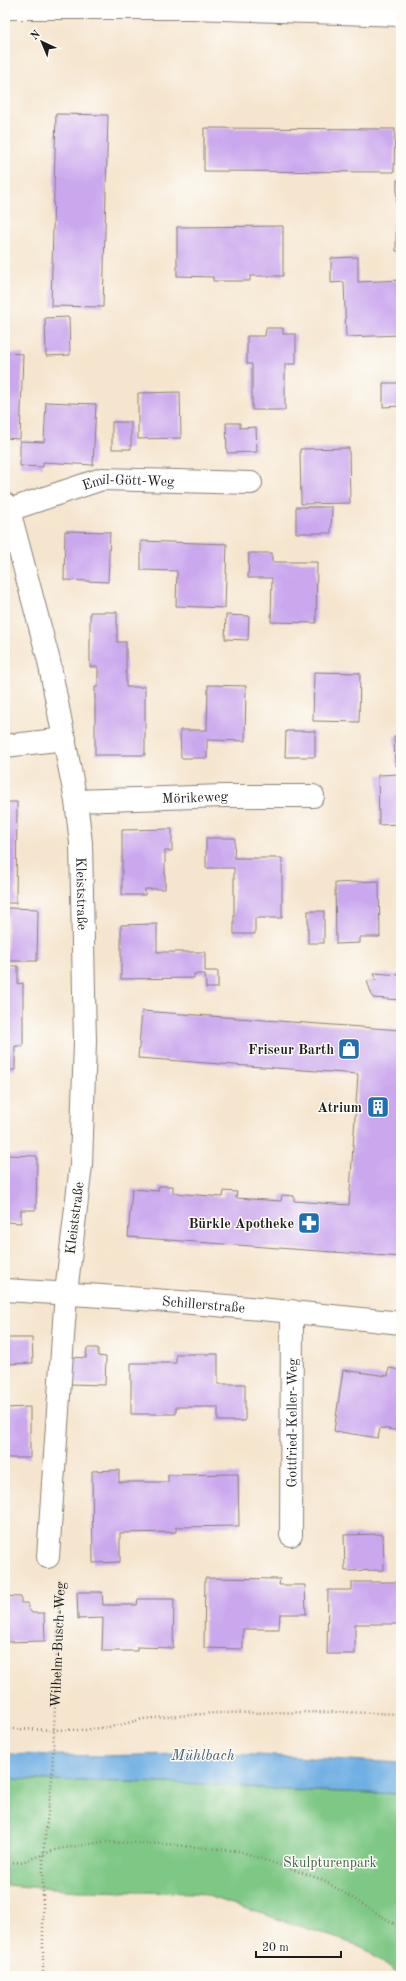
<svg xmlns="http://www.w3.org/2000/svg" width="406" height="1981" font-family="'Old Standard TT',serif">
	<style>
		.green { fill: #7ec885; stroke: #4d7250 }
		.water { fill: #70afe3; stroke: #466680 }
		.building { fill: #cba7ee }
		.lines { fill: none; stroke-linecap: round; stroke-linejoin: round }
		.minor-casing { stroke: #888075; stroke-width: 24 }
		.secondary-casing { stroke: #888075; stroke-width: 24 }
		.path { stroke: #888075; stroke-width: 2.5; stroke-dasharray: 1 3; stroke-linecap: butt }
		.minor { stroke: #fff; stroke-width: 22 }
		.secondary { stroke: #fff; stroke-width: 22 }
		.labels { text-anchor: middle; stroke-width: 3; stroke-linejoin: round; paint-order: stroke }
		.street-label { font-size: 14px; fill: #1c1c1c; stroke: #fdfcf7 }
		.poi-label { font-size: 14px; font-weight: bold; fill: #1c1c1c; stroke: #fdfcf7; text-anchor: end }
		.park-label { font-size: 14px; fill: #436146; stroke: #fdfcf7 }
		.water-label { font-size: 15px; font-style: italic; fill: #425e76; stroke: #fdfcf7 }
	</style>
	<rect width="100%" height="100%" fill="#fdfcf7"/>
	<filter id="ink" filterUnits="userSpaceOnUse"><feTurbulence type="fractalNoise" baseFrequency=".025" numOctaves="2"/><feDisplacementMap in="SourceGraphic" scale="8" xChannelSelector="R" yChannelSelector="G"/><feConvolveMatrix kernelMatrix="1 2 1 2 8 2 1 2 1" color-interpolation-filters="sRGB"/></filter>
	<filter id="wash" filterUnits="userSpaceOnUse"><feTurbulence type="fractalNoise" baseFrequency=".012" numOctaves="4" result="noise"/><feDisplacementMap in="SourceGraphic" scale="16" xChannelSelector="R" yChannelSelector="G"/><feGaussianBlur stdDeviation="0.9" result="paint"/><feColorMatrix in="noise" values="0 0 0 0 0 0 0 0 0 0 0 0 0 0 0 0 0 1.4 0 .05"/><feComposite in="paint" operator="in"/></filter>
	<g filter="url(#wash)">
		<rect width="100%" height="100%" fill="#f5e5ce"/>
		<!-- green -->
		<polygon class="green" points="5,1779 205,1784 287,1790 401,1794 401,1976 360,1946 199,1893 79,1891 5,1885"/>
		<!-- water -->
		<polygon class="water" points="5,1754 100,1756 178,1754 257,1755 401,1763 401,1794 287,1790 205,1784 5,1779"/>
		<g id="blocks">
			<!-- building -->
			<g class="building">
				<polygon points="56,114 108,115 103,307 51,306"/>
				<polygon points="204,128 395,129 394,172 204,171"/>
				<polygon points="397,180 401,180 401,251 396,251"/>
				<polygon points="283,226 283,276 250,276 250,281 213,281 213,277 177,276 177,227"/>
				<polygon points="358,257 358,282 401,280 401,335 346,337 344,282 331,283 331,258"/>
				<polygon points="69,317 70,355 46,356 45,318"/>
				<polygon points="266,328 283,328 283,334 296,334 296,364 285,364 285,410 252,410 252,364 247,364 247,336 265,336"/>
				<polygon points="5,353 23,354 20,439 5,438"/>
				<polygon points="383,383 401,383 401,406 383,407"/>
				<polygon points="180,392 181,438 138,439 138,393"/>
				<polygon points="46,402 96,404 93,465 43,462 43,467 20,466 20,441 44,442"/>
				<rect x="112" y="422" width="19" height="27"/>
				<polygon points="226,423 240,423 240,428 256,427 257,452 227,453"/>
				<polygon points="349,448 350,503 301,504 300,449"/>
				<polygon points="296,507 332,507 331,533 296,533"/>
				<polygon points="65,531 110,532 108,582 64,580"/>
				<polygon points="141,541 227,544 225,608 176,606 177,571 141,570"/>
				<polygon points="249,553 272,553 272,562 317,562 316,623 271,622 272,578 248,578"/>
				<polygon points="90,612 117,612 117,642 126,642 126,687 145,687 145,755 95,755 95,687 98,687 98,667 90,667"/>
				<polygon points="226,615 249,616 248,640 225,639"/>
				<polygon points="314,672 360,673 359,722 313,721"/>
				<polygon points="208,685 246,686 245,741 207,740 207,758 181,758 180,730 207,730"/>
				<polygon points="286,731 315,731 315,757 285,757"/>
				<polygon points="394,736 401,736 401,765 395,765"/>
				<polygon points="401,774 401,824 379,825 378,775"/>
				<polygon points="5,802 17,802 16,903 5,903"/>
				<polygon points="172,829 172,851 165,851 165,889 145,889 145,895 122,895 122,830"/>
				<polygon points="206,838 235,838 234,858 282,858 282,918 255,918 255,934 234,934 234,868 206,868"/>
				<polygon points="379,881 380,937 360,937 360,943 336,944 335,883"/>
				<polygon points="8,908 38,909 37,961 7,961"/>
				<rect x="308" y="911" width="16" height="32"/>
				<polygon points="157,924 157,952 205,952 205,971 218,971 218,988 206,988 205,974 194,974 194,978 121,979 121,925"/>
				<polygon points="5,966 18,966 18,984 23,983 23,1046 15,1046 15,1070 5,1070"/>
				<polygon points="374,973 401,975 401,1000 373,998 367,981 376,980"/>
				<polygon points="142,1011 401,1030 401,1257 128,1237 132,1189 158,1191 159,1186 173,1186 173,1193 223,1197 224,1191 237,1192 236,1198 281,1201 282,1195 294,1196 294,1201 349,1205 358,1074 138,1058"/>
				<polygon points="5,1155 37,1156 36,1210 21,1210 21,1223 5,1222"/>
				<polygon points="5,1338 32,1338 33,1363 5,1364"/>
				<polygon points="87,1348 98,1348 98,1356 106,1357 105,1385 70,1384 71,1357 86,1358"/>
				<polygon points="176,1354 218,1354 218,1384 245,1384 245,1421 218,1421 218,1407 176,1407 176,1414 131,1414 131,1363 176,1363"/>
				<polygon points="389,1368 401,1370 401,1431 380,1428 378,1438 334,1431 343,1370 388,1376"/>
				<polygon points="30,1407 30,1458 5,1458 5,1408"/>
				<polygon points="119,1470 119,1482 168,1482 168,1475 238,1474 239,1526 176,1527 176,1532 120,1533 120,1562 93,1563 92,1471"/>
				<polygon points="383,1534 384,1570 345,1571 344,1535"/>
				<polygon points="205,1578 280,1579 279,1585 305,1585 306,1614 280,1614 279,1629 243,1629 243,1649 204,1648"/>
				<polygon points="352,1582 401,1582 401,1624 355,1624 355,1654 327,1654 328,1590 352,1590"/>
				<polygon points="77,1592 102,1592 103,1605 137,1605 138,1599 174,1599 173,1648 137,1647 137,1651 102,1651 103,1618 78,1619"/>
				<polygon points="5,1596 21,1597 21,1603 28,1603 28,1608 32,1613 44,1613 45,1641 5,1642"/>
			</g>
		</g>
	</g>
	<g filter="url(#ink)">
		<use href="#blocks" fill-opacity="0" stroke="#888075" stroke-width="1"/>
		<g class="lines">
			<!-- minor casing -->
			<g class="minor-casing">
				<g id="minor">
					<path id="s2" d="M 5,504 L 9,510 L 49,661 L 76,801 L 81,843 L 85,1042 L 81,1165 L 66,1293 L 48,1557"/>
					<path id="s3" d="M 9,510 L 102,479 L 251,483"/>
					<polyline points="5,746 65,739"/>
					<path id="s4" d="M 76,801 L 224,796 L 313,796"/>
					<path id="s5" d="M 5,1290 C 137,1297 269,1309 401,1323"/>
					<path id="s6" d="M 291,1535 L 292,1311"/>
				</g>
			</g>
			<!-- secondary casing -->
			<g class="secondary-casing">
				<polyline id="secondary" points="5,8 192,8 401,15"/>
			</g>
			<!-- path -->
			<g class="path">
				<polyline points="5,1729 85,1730 116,1726 143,1719 215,1713 344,1712 401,1714"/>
				<polyline points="5,1863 22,1862 58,1849 103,1842 164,1844 239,1851 323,1880 401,1928"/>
				<path id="s1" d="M 43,1976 L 43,1855 L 52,1779 L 60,1579"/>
			</g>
			<!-- minor -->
			<use href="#minor" class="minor"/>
			<!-- secondary -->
			<use href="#secondary" class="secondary"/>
		</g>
	</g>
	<!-- icons -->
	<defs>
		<g id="shop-square" transform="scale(1.15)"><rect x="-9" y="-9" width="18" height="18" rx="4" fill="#1f6fb2" stroke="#fdfcf7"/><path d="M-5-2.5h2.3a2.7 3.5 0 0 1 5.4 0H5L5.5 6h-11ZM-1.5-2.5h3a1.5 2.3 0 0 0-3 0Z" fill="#fff"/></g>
		<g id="building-square" transform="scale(1.15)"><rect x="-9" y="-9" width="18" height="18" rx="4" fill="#1f6fb2" stroke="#fdfcf7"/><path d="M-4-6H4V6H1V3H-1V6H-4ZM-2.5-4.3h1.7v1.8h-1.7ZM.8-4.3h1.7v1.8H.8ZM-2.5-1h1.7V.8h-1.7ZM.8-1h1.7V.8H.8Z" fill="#fff"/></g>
		<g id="pharmacy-square" transform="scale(1.15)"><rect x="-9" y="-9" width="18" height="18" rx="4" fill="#1f6fb2" stroke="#fdfcf7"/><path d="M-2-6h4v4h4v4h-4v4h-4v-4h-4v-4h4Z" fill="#fff"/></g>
	</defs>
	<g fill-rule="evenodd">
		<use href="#shop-square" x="349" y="1049"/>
		<use href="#building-square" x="378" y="1107"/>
		<use href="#pharmacy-square" x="309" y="1223"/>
	</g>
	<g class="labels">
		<!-- street labels -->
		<g class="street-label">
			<text dy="5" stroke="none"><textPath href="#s3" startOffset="124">Emil-Gött-Weg</textPath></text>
			<text dy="5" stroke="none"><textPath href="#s4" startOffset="119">Mörikeweg</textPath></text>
			<text dy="5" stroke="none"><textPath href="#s2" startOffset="399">Kleiststraße</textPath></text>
			<text transform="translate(74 1218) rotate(-83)" y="5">Kleiststraße</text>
			<text dy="5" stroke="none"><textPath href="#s5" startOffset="199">Schillerstraße</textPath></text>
			<text dy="5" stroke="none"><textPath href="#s6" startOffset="112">Gottfried-Keller-Weg</textPath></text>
			<text dy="5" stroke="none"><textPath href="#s1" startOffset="332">Wilhelm-Busch-Weg</textPath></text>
		</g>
		<!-- poi labels -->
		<g class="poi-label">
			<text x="334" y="1054">Friseur Barth</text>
			<text x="362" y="1112">Atrium</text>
			<text x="294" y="1228">Bürkle Apotheke</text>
		</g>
		<!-- park labels -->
		<g class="park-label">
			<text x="330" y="1867">Skulpturenpark</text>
		</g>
		<!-- water labels -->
		<g class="water-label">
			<text x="203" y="1760">Mühlbach</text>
		</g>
	</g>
	<!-- margin -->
	<rect width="406" height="1981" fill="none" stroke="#fdfcf7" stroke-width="20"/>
	<!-- north arrow -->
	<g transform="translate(42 42) rotate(316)" stroke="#fdfcf7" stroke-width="3" paint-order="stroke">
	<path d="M0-3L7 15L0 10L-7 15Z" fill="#1c1c1c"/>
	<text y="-6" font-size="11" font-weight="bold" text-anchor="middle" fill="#1c1c1c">N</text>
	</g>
	<!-- scale -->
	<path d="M256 1951v6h85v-6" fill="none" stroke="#1c1c1c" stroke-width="2"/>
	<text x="262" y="1951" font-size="12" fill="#1c1c1c" stroke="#fdfcf7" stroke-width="3" paint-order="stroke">20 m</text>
</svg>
